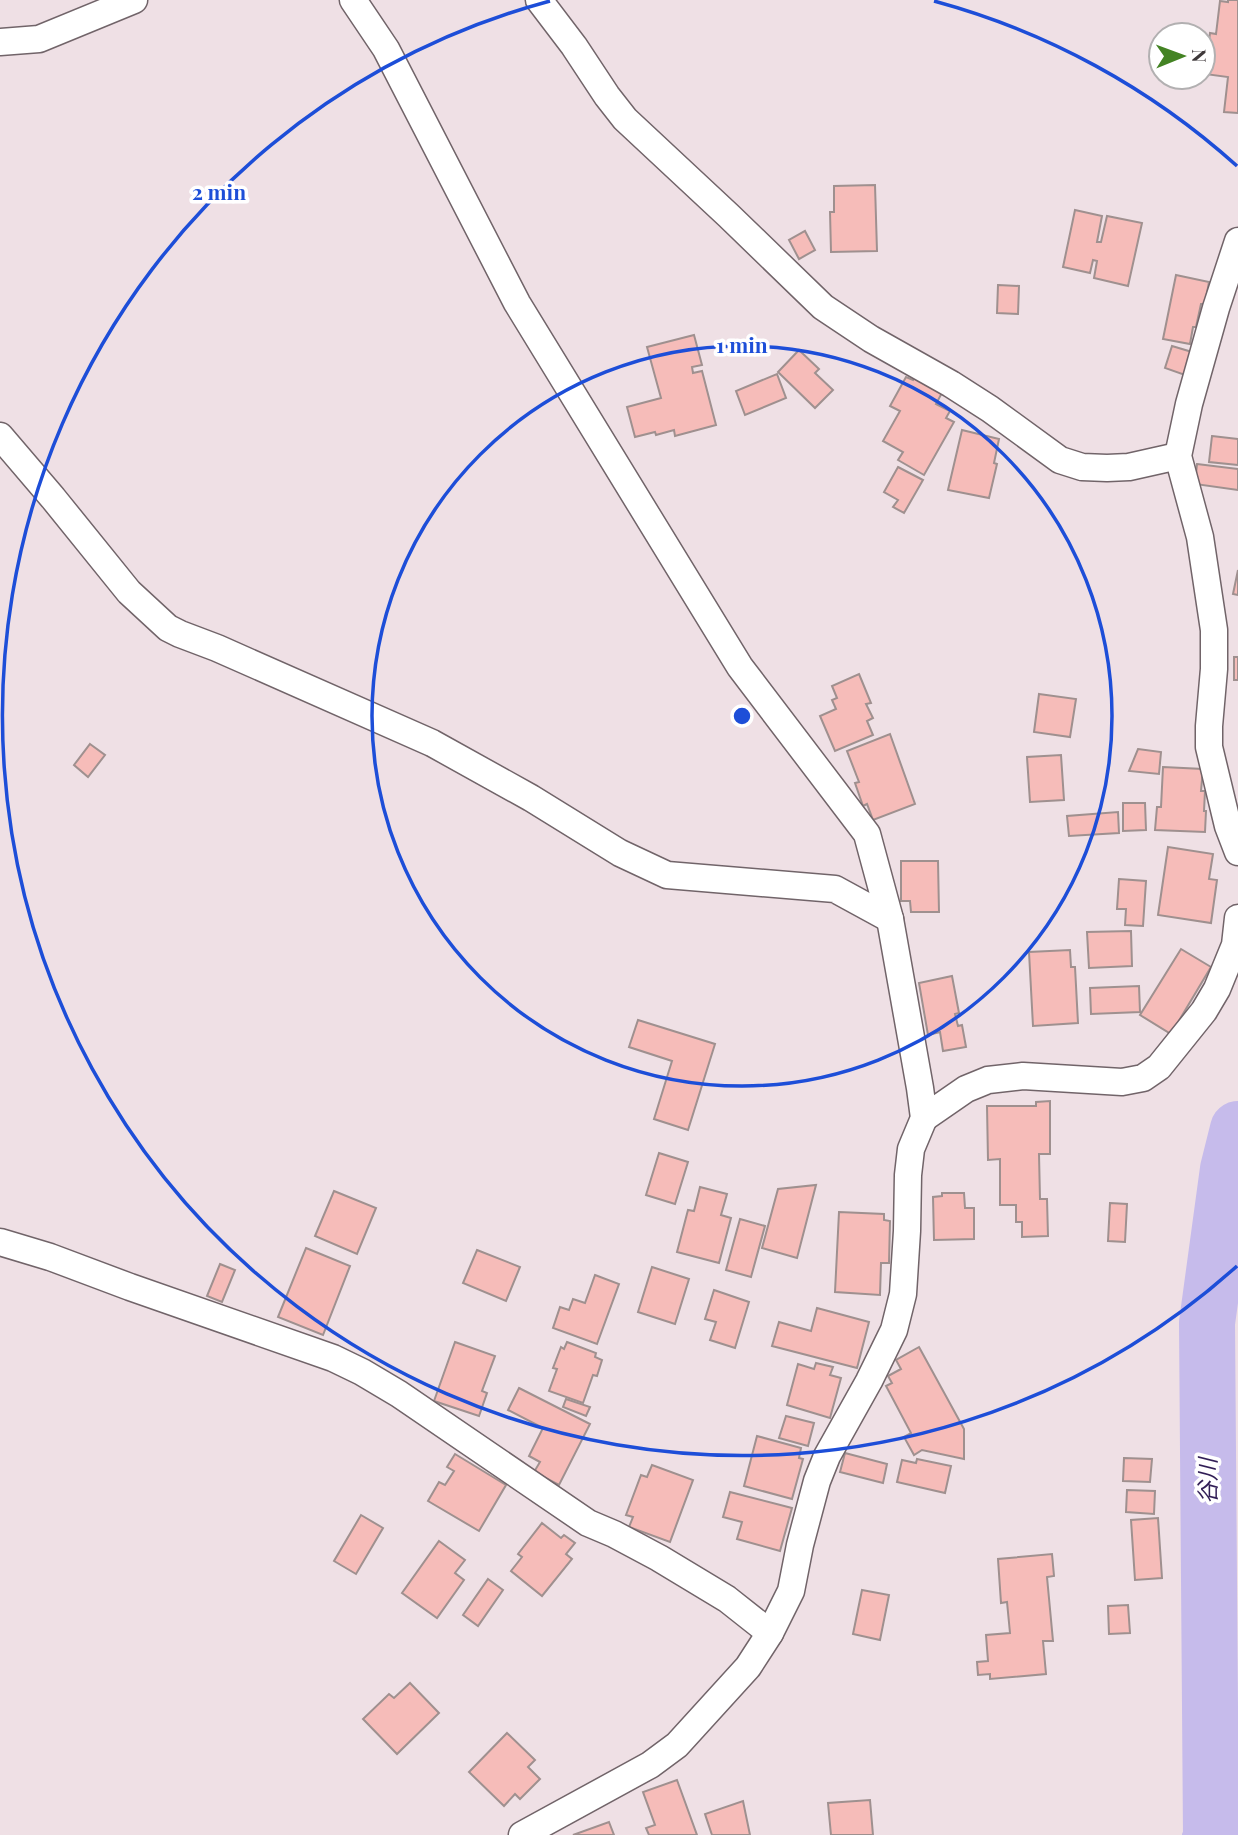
<svg xmlns="http://www.w3.org/2000/svg" width="1238" height="1835" font-family="'Playfair Display','Noto Sans JP',serif">
	<style>
		.lines { fill: none; stroke-linecap: round; stroke-linejoin: round }
		.stream { stroke: #c6bbeb; stroke-width: 10 }
		.river { stroke: #c6bbeb; stroke-width: 56 }
		.building { fill: #f6bcb9; stroke: #9f908f; stroke-width: 2 }
		.minor-casing { stroke: #716469; stroke-width: 29 }
		.minor { stroke: #fff; stroke-width: 26 }
		.ring { fill: none; stroke: #1d4ed8; stroke-width: 3.5 }
		.labels { text-anchor: middle; stroke-width: 7; stroke-linejoin: round; paint-order: stroke }
		.water-label { font-size: 23px; font-style: italic; fill: #311e56; stroke: #fff }
		.centre { fill: #1d4ed8; stroke: #fff; stroke-width: 3.5 }
		.ring-label { font-size: 21px; text-anchor: middle; font-weight: bold; fill: #1d4ed8; stroke: #fff; stroke-width: 7; stroke-linejoin: round; paint-order: stroke }
	</style>
	<rect width="100%" height="100%" fill="#efe0e5"/>
	<g class="lines">
		<!-- stream -->
		<polyline class="stream" points="1187,1835 1211,1797"/>
		<!-- river -->
		<polyline class="river" points="1211,1835 1207,1323 1228,1169 1238,1129"/>
	</g>
	<!-- building -->
	<g class="building">
		<polygon points="1228,0 1238,0 1238,113 1224,112 1228,77 1205,74 1210,33 1216,34 1220,1 1228,2"/>
		<polygon points="875,185 877,251 831,252 830,212 834,212 834,186"/>
		<polygon points="1075,210 1102,216 1097,242 1101,242 1107,216 1142,223 1128,286 1094,278 1097,261 1093,260 1090,273 1063,267"/>
		<polygon points="805,231 815,250 799,259 789,240"/>
		<polygon points="1176,275 1209,282 1205,304 1201,304 1196,327 1193,327 1190,344 1163,339"/>
		<polygon points="998,285 1019,286 1018,314 997,313"/>
		<polygon points="694,335 702,365 692,367 693,373 702,371 716,425 675,436 674,430 656,435 655,432 635,437 627,407 661,398 647,347"/>
		<polygon points="1172,346 1192,352 1185,375 1165,368"/>
		<polygon points="799,350 819,369 815,373 833,390 815,408 778,372"/>
		<polygon points="777,374 786,398 745,415 736,391"/>
		<polygon points="916,374 944,389 936,404 950,411 946,418 954,422 924,475 898,460 903,452 883,441 900,411 890,406 906,377 913,380"/>
		<polygon points="962,430 999,439 994,463 997,464 989,498 948,490"/>
		<polygon points="1212,436 1238,439 1238,465 1209,462"/>
		<polygon points="1197,464 1238,469 1238,490 1195,484"/>
		<polygon points="898,467 923,480 904,513 893,507 898,500 884,492"/>
		<polygon points="1238,570 1238,595 1233,594"/>
		<rect x="1234" y="657" width="4" height="23"/>
		<polygon points="859,674 871,703 866,704 873,718 867,721 873,735 835,751 820,716 836,709 832,700 837,698 832,686"/>
		<polygon points="1039,694 1076,699 1070,737 1034,732"/>
		<polygon points="890,734 915,804 873,820 867,804 863,806 855,783 859,782 847,751"/>
		<polygon points="90,744 105,755 88,777 74,765"/>
		<polygon points="1138,749 1161,752 1159,774 1129,771"/>
		<polygon points="1061,755 1064,800 1030,802 1027,757"/>
		<polygon points="1163,767 1203,769 1201,791 1205,791 1204,811 1206,811 1205,832 1155,830 1157,807 1161,807"/>
		<polygon points="1123,803 1145,803 1146,830 1123,831"/>
		<polygon points="1118,812 1119,833 1069,836 1067,816"/>
		<polygon points="1168,847 1213,854 1209,879 1217,880 1211,923 1158,915"/>
		<polygon points="901,861 938,861 939,912 911,912 910,901 901,901"/>
		<polygon points="1119,879 1146,881 1143,926 1125,925 1126,909 1117,909"/>
		<polygon points="1131,931 1132,966 1089,968 1087,932"/>
		<polygon points="1181,949 1211,967 1171,1034 1140,1015"/>
		<polygon points="1070,950 1071,967 1075,967 1078,1023 1033,1026 1029,952"/>
		<polygon points="952,976 959,1013 955,1014 958,1026 962,1025 966,1047 943,1051 940,1032 928,1035 919,983"/>
		<polygon points="1139,986 1140,1012 1091,1014 1090,988"/>
		<polygon points="638,1020 715,1044 688,1130 654,1119 672,1061 629,1047"/>
		<polygon points="1050,1101 1050,1154 1039,1154 1040,1199 1047,1199 1048,1236 1022,1237 1022,1222 1016,1222 1016,1205 1000,1205 1000,1159 988,1160 987,1106 1036,1106 1036,1102"/>
		<polygon points="659,1153 688,1162 675,1204 646,1195"/>
		<polygon points="816,1185 797,1258 762,1248 778,1189"/>
		<polygon points="700,1187 727,1194 721,1215 731,1218 719,1263 677,1252 688,1210 694,1211"/>
		<polygon points="334,1191 376,1208 357,1254 315,1236"/>
		<polygon points="942,1193 964,1193 965,1208 974,1208 974,1239 934,1240 933,1197 942,1196"/>
		<polygon points="1110,1203 1127,1204 1125,1242 1108,1241"/>
		<polygon points="839,1212 884,1214 884,1220 890,1221 889,1263 881,1263 880,1295 835,1292"/>
		<polygon points="740,1219 765,1226 751,1277 726,1270"/>
		<polygon points="306,1248 350,1266 323,1335 278,1317"/>
		<polygon points="477,1250 520,1267 506,1301 463,1283"/>
		<polygon points="220,1264 235,1270 222,1302 207,1296"/>
		<polygon points="652,1267 689,1279 675,1324 638,1312"/>
		<polygon points="595,1275 619,1284 597,1344 553,1328 560,1307 569,1310 573,1299 585,1303"/>
		<polygon points="714,1290 749,1302 735,1348 710,1340 716,1322 705,1319"/>
		<polygon points="817,1308 869,1322 857,1368 772,1346 779,1322 811,1331"/>
		<polygon points="455,1342 495,1356 482,1391 487,1393 479,1416 434,1401"/>
		<polygon points="567,1342 596,1353 595,1357 602,1360 597,1376 593,1375 583,1403 549,1391 557,1369 553,1368 561,1347 564,1349"/>
		<polygon points="919,1347 964,1429 964,1459 922,1450 914,1455 904,1437 911,1433 886,1386 892,1383 888,1376 901,1369 896,1360"/>
		<polygon points="816,1363 833,1367 830,1375 841,1378 830,1418 787,1405 798,1364 814,1369"/>
		<polygon points="519,1388 590,1424 559,1485 534,1472 540,1462 529,1456 543,1428 508,1410"/>
		<polygon points="566,1399 590,1407 586,1416 563,1407"/>
		<polygon points="786,1416 814,1423 808,1446 779,1438"/>
		<polygon points="757,1436 801,1448 799,1458 803,1459 792,1499 744,1486"/>
		<polygon points="845,1453 887,1464 883,1483 840,1472"/>
		<polygon points="455,1454 506,1485 479,1531 428,1501 439,1482 445,1485 454,1471 447,1467"/>
		<polygon points="1124,1458 1152,1459 1150,1482 1123,1481"/>
		<polygon points="917,1459 951,1466 945,1493 897,1482 902,1460 916,1463"/>
		<polygon points="652,1465 693,1480 670,1542 629,1527 633,1517 626,1515 641,1475 647,1477"/>
		<polygon points="1127,1490 1155,1491 1154,1514 1126,1512"/>
		<polygon points="730,1492 792,1508 780,1551 737,1539 742,1522 723,1517"/>
		<polygon points="361,1515 383,1528 356,1574 334,1561"/>
		<polygon points="1158,1518 1162,1578 1135,1580 1131,1520"/>
		<polygon points="542,1523 561,1538 564,1535 575,1543 566,1554 572,1559 542,1596 511,1571 522,1557 518,1554"/>
		<polygon points="439,1541 465,1560 455,1573 464,1580 437,1618 402,1593"/>
		<polygon points="1052,1554 1054,1576 1047,1577 1053,1641 1043,1641 1046,1674 990,1679 990,1674 978,1675 977,1662 988,1661 986,1635 1010,1633 1007,1602 1001,1603 998,1559"/>
		<polygon points="488,1579 503,1590 478,1626 463,1615"/>
		<polygon points="862,1590 889,1595 880,1640 853,1634"/>
		<polygon points="1128,1605 1130,1633 1109,1634 1108,1606"/>
		<polygon points="410,1683 439,1713 397,1754 363,1719 389,1694 394,1698"/>
		<polygon points="507,1733 535,1760 528,1767 540,1779 520,1799 515,1794 504,1806 469,1772"/>
		<polygon points="677,1780 697,1835 649,1835 646,1828 655,1825 643,1792"/>
		<polygon points="870,1800 873,1835 831,1835 828,1803"/>
		<polygon points="743,1801 750,1835 712,1835 705,1814"/>
		<polygon points="609,1822 614,1835 573,1835"/>
	</g>
	<g class="lines">
		<!-- minor casing -->
		<g class="minor-casing">
			<g id="minor">
				<polyline points="353,0 386,49 517,303 740,667 867,834 890,919 920,1088 924,1118 911,1149 908,1175 907,1231 903,1294 894,1330 869,1381 827,1456 817,1481 800,1545 791,1591 770,1633 748,1667 677,1745 650,1765 522,1835"/>
				<polyline points="539,0 574,46 607,96 625,119 729,216 823,307 871,339 951,384 990,409 1060,460 1082,467 1107,468 1129,467 1178,456"/>
				<polyline points="0,42 39,39 134,0"/>
				<polyline points="1238,241 1216,308 1189,404 1178,456 1200,537 1214,630 1214,669 1209,726 1209,747 1228,826 1238,852"/>
				<polyline points="0,436 53,498 129,592 168,628 180,634 217,648 432,743 531,798 620,853 667,875 835,889 890,919"/>
				<polyline points="924,1118 966,1089 988,1080 1023,1076 1122,1082 1143,1078 1159,1067 1204,1011 1217,989 1235,945 1238,918"/>
				<polyline points="0,1242 50,1257 130,1287 333,1358 362,1372 399,1394 588,1523 614,1534 659,1558 727,1599 770,1633"/>
			</g>
		</g>
		<!-- minor -->
		<use href="#minor" class="minor"/>
	</g>
	<!-- distance rings -->
	<g class="ring">
		<circle cx="742" cy="716" r="370"/>
		<path d="M1237 1266A740 740 0 1 1 550 1M934 1A740 740 0 0 1 1237 166"/>
	</g>
	<g class="labels">
		<!-- water labels -->
		<g class="water-label">
			<text transform="translate(1208 1481) rotate(-90)" y="8">谷川</text>
		</g>
	</g>
	<circle cx="742" cy="716" r="10" class="centre"/>
	<g class="ring-label">
		<text x="219" y="200">2 min</text>
		<text x="742" y="353">1 min</text>
	</g>
	<!-- north arrow -->
	<g transform="translate(1182 56) rotate(89)"><circle r="33" fill="#ffffff" stroke="#b2b0b1" stroke-width="2"/>
	<path d="M0-5L12 26L0 18L-12 26Z" fill="#438323"/>
	<text y="-10" font-size="19" font-weight="bold" text-anchor="middle" fill="#3f393b">N</text>
	</g>
</svg>
